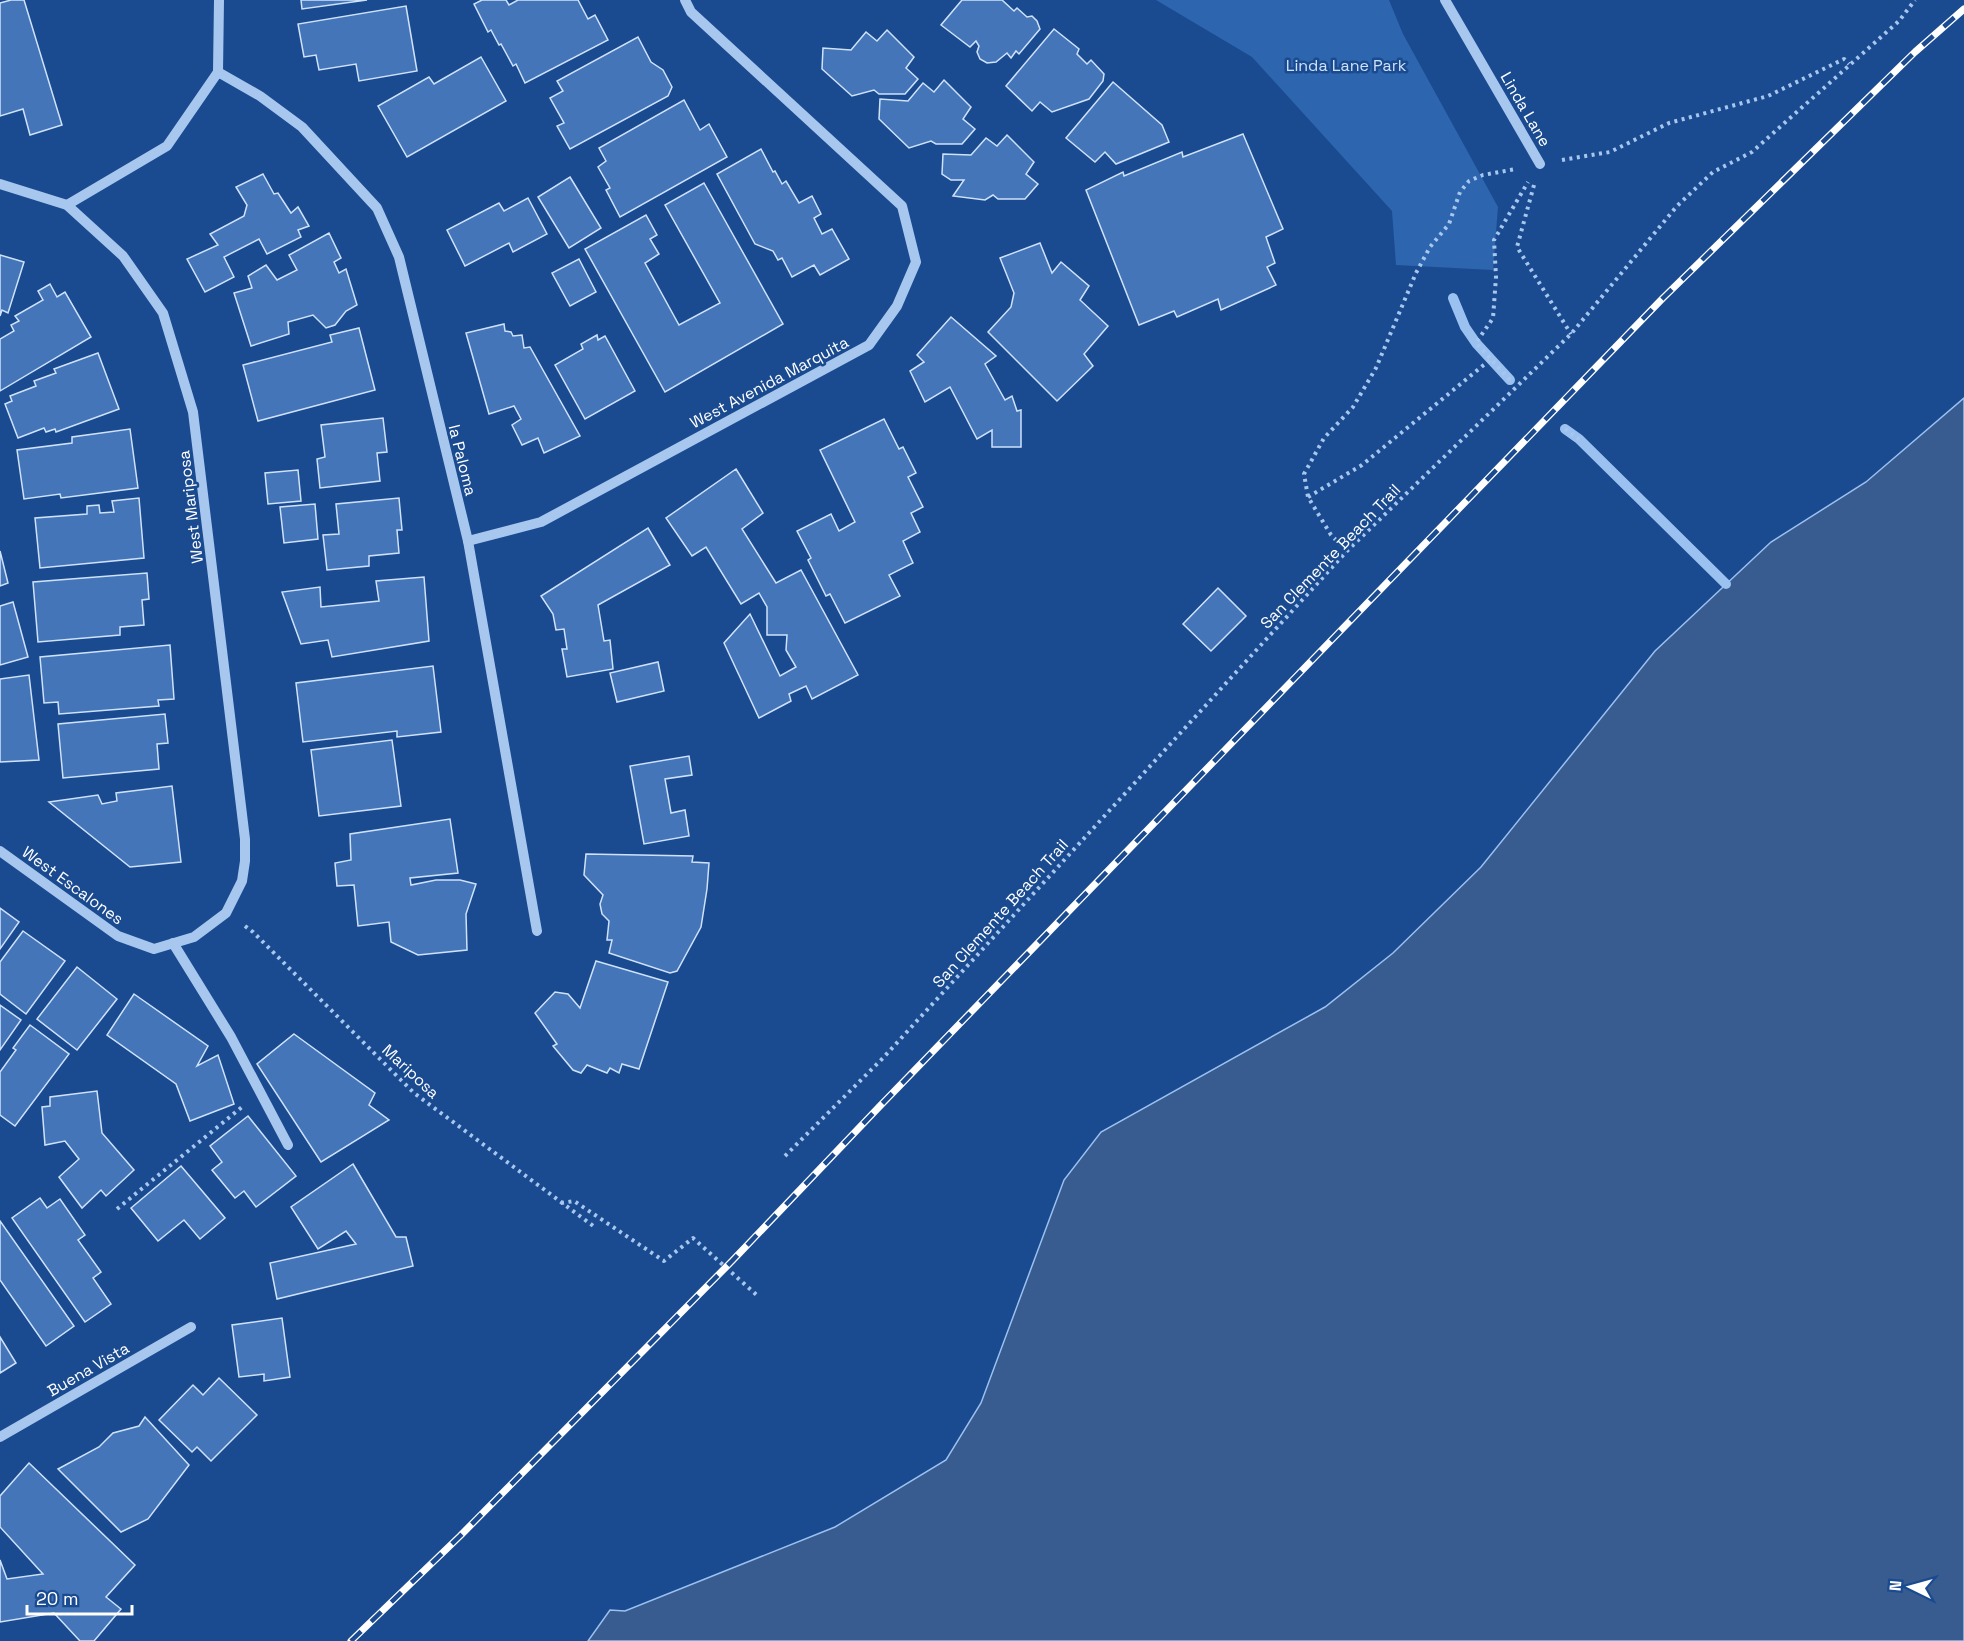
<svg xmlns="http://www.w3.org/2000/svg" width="1964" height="1641" font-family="'Space Grotesk',sans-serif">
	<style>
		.green { fill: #2d65ae }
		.water { fill: #385c8f; stroke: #9bc1f1; stroke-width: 1.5 }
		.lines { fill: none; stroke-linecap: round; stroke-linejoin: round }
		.stream { stroke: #9bc1f1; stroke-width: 10 }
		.building { fill: #4375b8; stroke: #cfe2fa; stroke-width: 1.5 }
		.path { stroke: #a8c7ef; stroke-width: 4; stroke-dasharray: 3 4.5; stroke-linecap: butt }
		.minor { stroke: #a8c7ef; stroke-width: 10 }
		.rail-casing { stroke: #fff; stroke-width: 7 }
		.rail { stroke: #1a4b90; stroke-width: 4.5; stroke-dasharray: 14; stroke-linecap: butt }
		.labels { text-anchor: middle; stroke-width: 5; stroke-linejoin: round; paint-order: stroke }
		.park-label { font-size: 16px; fill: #cfe2fa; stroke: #1a4b90 }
		.street-label { font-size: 16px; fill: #fff; stroke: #1a4b90 }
	</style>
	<rect width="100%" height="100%" fill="#1a4b90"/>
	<!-- green -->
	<polygon class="green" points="1156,0 1389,0 1403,34 1498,207 1493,270 1396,265 1392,211 1252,57"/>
	<!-- water -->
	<polygon class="water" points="1964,398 1964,1641 588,1641 610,1610 625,1611 835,1527 946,1460 981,1403 1064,1180 1101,1132 1325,1007 1393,953 1481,867 1655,651 1771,542 1866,482"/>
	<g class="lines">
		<!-- stream -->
		<g class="stream">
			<polyline points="1453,298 1465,327 1476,343 1510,380"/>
			<polyline points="1565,429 1579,439 1726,584"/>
		</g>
	</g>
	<!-- building -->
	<g class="building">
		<polygon points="11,0 24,0 62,125 30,135 23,109 0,116 0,3"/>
		<polygon points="301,0 367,0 302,9"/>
		<polygon points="482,0 506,0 509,5 518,0 578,0 588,19 595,15 608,40 525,83 516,64 513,66 501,44 499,45 491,30 488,32 474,4"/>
		<polygon points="962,0 1002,0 1014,11 1017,8 1027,17 1032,16 1037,21 1040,29 1019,54 1016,51 1011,58 1007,53 996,62 987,63 980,59 977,52 979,46 976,41 970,47 941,25"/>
		<polygon points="406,6 417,71 359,81 356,64 319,70 316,55 304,57 298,24"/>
		<polygon points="1054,29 1079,49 1077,54 1087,64 1091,60 1104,74 1103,81 1089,99 1052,112 1040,102 1032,111 1006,86"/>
		<polygon points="887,30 914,57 906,68 918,79 905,94 879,94 874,90 852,96 822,69 823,48 851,50 866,32 877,41"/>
		<polygon points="638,37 651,62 663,70 672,87 668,96 570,149 557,126 564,123 550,98 563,91 557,81"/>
		<polygon points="481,57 506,101 407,157 378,106 429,77 434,84"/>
		<polygon points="944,80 971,107 963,119 975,129 962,144 936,144 931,141 909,148 879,119 880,99 908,101 923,83 934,92"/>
		<polygon points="1113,82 1162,125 1169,142 1116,164 1105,152 1095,162 1066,138"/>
		<polygon points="684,100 700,130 709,124 727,157 620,217 606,190 610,188 598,167 606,161 599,148"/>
		<polygon points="1243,134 1283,229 1266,237 1275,263 1267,267 1276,285 1221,310 1218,299 1177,317 1174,311 1139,325 1086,190 1123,172 1124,176 1182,152 1183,157"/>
		<polygon points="1007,135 1034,162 1026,174 1038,184 1025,199 998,199 993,195 985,200 953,196 964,180 951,180 942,174 943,154 971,155 986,138 997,146"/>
		<polygon points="761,149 773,172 775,171 782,184 786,181 799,203 812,196 821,214 814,218 822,234 832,229 849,259 820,275 814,265 792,277 782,258 778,260 773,251 755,244 717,174"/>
		<polygon points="263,174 274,194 278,193 291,213 298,207 309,226 298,230 301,237 267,254 259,239 224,257 234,277 205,292 187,259 218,245 210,234 244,216 247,205 236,187"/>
		<polygon points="570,177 601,228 569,248 538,197"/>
		<polygon points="704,183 783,324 665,392 585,249 646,215 657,235 650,239 659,254 645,263 679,325 720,303 665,205"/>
		<polygon points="528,198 547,234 513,252 509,243 465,266 447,230 499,203 504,211"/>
		<polygon points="329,233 341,258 334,262 339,273 346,269 357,305 346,311 335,325 326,328 313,315 288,322 289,334 251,346 234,293 252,288 248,276 266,265 277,280 297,270 289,255"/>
		<polygon points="1040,243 1052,273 1061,262 1089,286 1080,300 1108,326 1084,354 1093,366 1057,401 988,332 1011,307 1014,293 1000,258"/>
		<polygon points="0,255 24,262 8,313 2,310 0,316"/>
		<polygon points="579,259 596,292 570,306 552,273"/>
		<polygon points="50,284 57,297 65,292 91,337 0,391 0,339 14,331 11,325 19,321 15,316 43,300 38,291"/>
		<polygon points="951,317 996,356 985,364 1005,400 1012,396 1017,411 1021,410 1021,447 992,447 992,430 977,439 950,387 925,402 910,371 924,362 917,355"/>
		<polygon points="504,324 505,331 511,332 513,336 522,335 524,348 530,347 580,436 544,453 538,438 522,445 512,425 521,419 514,406 489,414 466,333"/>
		<polygon points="359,328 375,390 258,421 243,365 332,342 330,335"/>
		<polygon points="597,335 598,340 605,336 635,391 585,419 555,365 583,349 581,344"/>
		<polygon points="98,353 119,409 56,432 55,429 46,432 44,428 18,438 5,404 12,401 10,396 36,386 34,381 56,373 54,369"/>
		<polygon points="383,418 387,452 377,453 380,481 320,488 317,459 325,457 321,425"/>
		<polygon points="884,419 899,449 903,447 916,473 908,477 923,507 911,513 920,532 903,541 913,563 889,575 900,596 845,623 830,594 826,596 808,560 811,558 797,531 831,514 839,531 855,522 820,450"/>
		<polygon points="130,429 138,488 61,498 60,494 24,499 17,450 72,443 72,437"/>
		<polygon points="736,469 763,513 742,529 776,583 801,570 858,675 812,699 806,686 789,694 791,701 759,718 724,643 750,614 780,676 796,667 786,650 787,635 767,635 767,607 759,593 741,604 706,547 692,556 666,518"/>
		<polygon points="298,470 301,501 268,504 265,473"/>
		<polygon points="139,498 144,558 40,568 35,518 87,514 87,506 99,505 100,513 114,512 112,501"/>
		<polygon points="399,498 402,530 397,530 399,553 369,556 369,566 327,570 323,535 339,534 336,504"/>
		<polygon points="315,504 318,539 284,543 280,507"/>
		<polygon points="648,528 670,565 598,605 604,641 610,640 613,669 567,677 562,649 567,649 564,629 556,630 553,614 541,596"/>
		<polygon points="0,551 8,583 0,586"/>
		<polygon points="147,573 149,599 142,600 144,625 120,627 120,635 38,642 33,582"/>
		<polygon points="424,577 429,641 332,657 328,640 301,644 282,592 320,587 321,607 379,601 376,581"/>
		<polygon points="1218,588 1246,616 1211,651 1183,624"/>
		<polygon points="13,602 28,657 0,665 0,606"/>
		<polygon points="170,645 174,699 158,700 159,706 59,714 58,702 44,703 40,657"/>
		<polygon points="658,662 664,691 617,702 610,673"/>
		<polygon points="433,666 441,732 397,737 397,731 303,742 296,683"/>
		<polygon points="29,675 39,760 0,762 0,679"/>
		<polygon points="165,714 168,743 157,744 159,769 63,778 58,724"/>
		<polygon points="392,740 401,806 319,816 311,750"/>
		<polygon points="689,756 692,775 665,779 671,813 685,810 689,836 644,844 630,766"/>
		<polygon points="172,786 181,862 130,867 49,802 98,795 102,804 117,801 116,793"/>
		<polygon points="450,819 458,873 410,878 411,885 436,880 460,880 476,884 466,914 467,950 418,955 391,942 389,922 358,926 354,885 337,886 335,863 351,860 350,834"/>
		<polygon points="586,854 693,856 692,862 709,863 707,889 701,927 677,971 670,973 609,953 612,940 607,940 609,921 602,914 600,904 603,895 584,875"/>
		<polygon points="0,908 19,922 0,949"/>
		<polygon points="23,931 65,961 26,1014 0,994 0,962"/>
		<polygon points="596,961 668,982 639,1069 622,1064 619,1073 610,1068 607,1073 587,1065 581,1073 573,1070 553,1046 557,1044 535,1013 555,992 568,994 580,1008"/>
		<polygon points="77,967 117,999 77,1050 37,1019"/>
		<polygon points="134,994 208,1046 197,1066 218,1055 234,1104 190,1121 176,1084 107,1035"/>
		<polygon points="0,1005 21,1020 0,1050"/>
		<polygon points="30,1025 69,1054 15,1126 0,1115 0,1072 16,1050 13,1048"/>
		<polygon points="294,1034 375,1093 369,1105 389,1120 321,1162 257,1064"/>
		<polygon points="97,1091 102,1133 134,1170 106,1196 101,1190 82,1208 59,1177 79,1159 65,1141 45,1145 42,1107 50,1106 50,1097"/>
		<polygon points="248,1116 296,1176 256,1207 244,1191 235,1198 212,1170 222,1162 210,1146"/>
		<polygon points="353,1164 396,1237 406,1237 413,1266 277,1299 270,1263 356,1244 346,1231 318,1249 291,1207"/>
		<polygon points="181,1166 225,1218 200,1239 184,1220 158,1241 131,1208"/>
		<polygon points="40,1198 47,1208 60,1199 85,1235 78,1240 101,1272 93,1278 111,1304 85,1322 12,1218"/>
		<polygon points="0,1221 74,1326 46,1346 0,1280"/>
		<polygon points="282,1318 290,1377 264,1381 264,1374 239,1377 232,1325"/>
		<polygon points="0,1337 16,1363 0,1373"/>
		<polygon points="219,1378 257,1415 211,1461 197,1447 192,1452 159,1420 193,1385 203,1395"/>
		<polygon points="145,1417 189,1465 148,1519 121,1532 58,1469 99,1447 113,1433 139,1426"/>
		<polygon points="29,1463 135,1565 106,1597 121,1609 94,1641 80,1641 54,1613 0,1622 0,1560 7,1579 43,1574 0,1527 0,1496"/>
	</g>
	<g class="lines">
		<!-- path -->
		<g class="path">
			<polyline points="1562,160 1610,152 1669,123 1768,96 1844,59 1849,64"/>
			<polyline points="1534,185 1517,247 1571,334"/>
			<polyline points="1510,380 1476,343 1493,318 1496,277 1494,240 1528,182"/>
			<polyline points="1565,429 1579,439"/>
			<polyline points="1308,497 1362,465 1491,359"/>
			<polyline points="1347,551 1331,535 1308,497 1304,474 1324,438 1353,407 1376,368 1416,273 1430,247 1449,224 1460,192 1469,181 1483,175 1516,169"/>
			<polyline points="245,926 253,932 414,1093 596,1228"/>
			<polyline points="785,1156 883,1058 1347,551 1571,334 1677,206 1713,172 1752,152 1899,21 1915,0"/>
			<polyline points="561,1203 574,1201 664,1261 693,1238 759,1297"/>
			<polyline points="117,1209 242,1107"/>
		</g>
		<!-- minor -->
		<g class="minor">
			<polyline points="1445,0 1540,164"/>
			<polyline points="218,72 219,0"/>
			<polyline points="0,184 67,205 123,256 163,313 193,412 245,839 245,861 242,881 226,913 194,937 154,949 118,936 0,851"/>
			<polyline points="67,205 167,146 218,72 260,96 302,127 377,208 399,257 468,541 537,931"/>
			<polyline points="468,541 541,522 869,345 897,306 916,262 902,206 691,12 685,0"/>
			<polyline points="173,943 231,1037 288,1145"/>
			<polyline points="0,1437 191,1327"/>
		</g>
		<!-- rail casing -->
		<g class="rail-casing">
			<polyline id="rail" points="351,1641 460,1536 732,1261 879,1107 1663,298 1915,52 1964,9"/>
		</g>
		<!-- rail -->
		<use href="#rail" class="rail"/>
	</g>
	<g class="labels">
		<!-- park labels -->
		<g class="park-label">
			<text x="1346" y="71">Linda Lane Park</text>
		</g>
		<!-- street labels -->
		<g class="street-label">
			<text transform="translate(1526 109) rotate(60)" y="6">Linda Lane</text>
			<text transform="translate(769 382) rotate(-28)" y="6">West Avenida Marquita</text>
			<text transform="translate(463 460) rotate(76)" y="6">la Paloma</text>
			<text transform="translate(190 507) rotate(-97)" y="6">West Mariposa</text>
			<text transform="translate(1330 556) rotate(-46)" y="6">San Clemente Beach Trail</text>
			<text transform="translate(73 885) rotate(36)" y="6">West Escalones</text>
			<text transform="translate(1000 913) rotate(-48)" y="6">San Clemente Beach Trail</text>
			<text transform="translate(411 1071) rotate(43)" y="6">Mariposa</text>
			<text transform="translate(88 1369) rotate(-30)" y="6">Buena Vista</text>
		</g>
	</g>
	<!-- north arrow -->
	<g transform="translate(1910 1587) rotate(275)" stroke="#1a4b90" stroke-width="4.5" paint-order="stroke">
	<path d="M0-4.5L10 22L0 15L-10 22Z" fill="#ffffff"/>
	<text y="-9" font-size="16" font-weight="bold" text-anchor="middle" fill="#ffffff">N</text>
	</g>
	<!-- scale -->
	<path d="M27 1605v9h105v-9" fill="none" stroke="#ffffff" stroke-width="3"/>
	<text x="36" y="1605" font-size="18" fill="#ffffff" stroke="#1a4b90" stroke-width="4.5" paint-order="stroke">20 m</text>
</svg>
